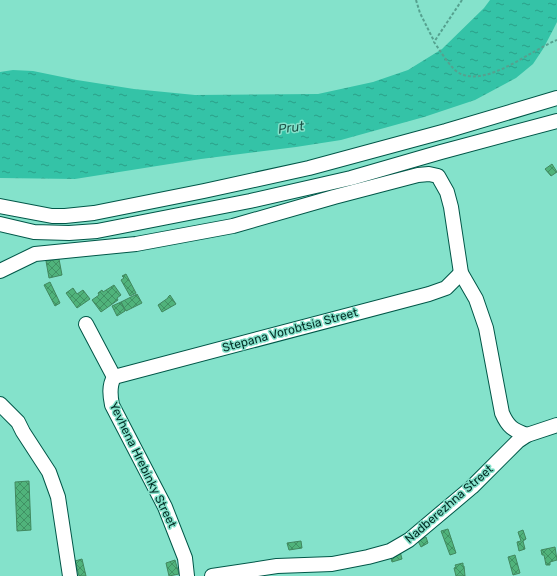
<svg xmlns="http://www.w3.org/2000/svg" width="557" height="576" font-family="Rubik,sans-serif">
	<style>
		.water { fill: url(#water-ripples) }
		.building { fill: url(#building-cross-hatch); stroke: #41885f }
		.lines { fill: none; stroke-linecap: round; stroke-linejoin: round }
		.minor-casing { stroke: #005748; stroke-width: 16 }
		.path { stroke: #55a18f; stroke-width: 2; stroke-dasharray: 3 2; stroke-linecap: butt }
		.minor { stroke: #fff; stroke-width: 14 }
		.labels { text-anchor: middle; stroke-width: 3; stroke-linejoin: round; paint-order: stroke }
		.street-label { font-size: 12px; fill: #002b23; stroke: #84e2cb }
		.water-label { font-size: 13px; font-style: italic; fill: #1b5347; stroke: #84e2cb }
	</style>
	<defs>
		<pattern id="water-ripples" width="26" height="14" patternUnits="userSpaceOnUse"><rect width="26" height="14" fill="#34c3a7"/><path d="M2 4q2-2 4 0t4 0M15 11q2-2 4 0t4 0" fill="none" stroke="#2a9f88"/></pattern>
		<pattern id="building-cross-hatch" width="8" height="8" patternUnits="userSpaceOnUse"><rect width="8" height="8" fill="#50b37b"/><path d="M0 0l8 8M0 8l8-8" fill="none" stroke="#409264"/></pattern>
	</defs>
	<rect width="100%" height="100%" fill="#84e2cb"/>
	<!-- water -->
	<polygon class="water" points="490,0 557,0 557,22 553,30 543,49 533,64 516,78 475,100 424,117 341,140 296,147 201,159 75,179 0,178 0,72 13,70 33,71 77,80 134,89 195,95 318,94 373,82 408,70 442,49 484,8"/>
	<!-- building -->
	<g class="building">
		<polygon points="552,164 557,172 551,176 545,169"/>
		<polygon points="59,259 62,275 49,278 46,261"/>
		<polygon points="126,274 136,293 130,296 121,280 124,278 122,276"/>
		<polygon points="50,282 60,303 55,306 44,285"/>
		<polygon points="114,285 121,295 117,298 118,300 101,312 92,300 99,295 98,293 102,290 103,292"/>
		<polygon points="73,288 77,294 83,290 90,299 77,308 66,293"/>
		<polygon points="137,294 142,303 126,311 121,302"/>
		<polygon points="170,295 176,304 162,312 158,305 168,298 168,297"/>
		<polygon points="121,302 125,311 117,316 112,306"/>
		<polygon points="29,481 31,530 17,531 15,482"/>
		<polygon points="448,529 456,553 450,555 441,531"/>
		<polygon points="523,530 526,539 523,541 525,549 519,551 517,542 521,541 518,532"/>
		<polygon points="426,537 428,543 421,547 418,541"/>
		<polygon points="301,541 302,548 289,550 287,543"/>
		<polygon points="555,547 557,560 550,562 550,565 546,565 544,555 542,555 541,550"/>
		<polygon points="400,551 402,559 392,562 390,554"/>
		<polygon points="515,555 520,573 513,575 508,557"/>
		<polygon points="82,559 86,576 79,576 75,561"/>
		<polygon points="175,560 179,574 169,576 166,563"/>
		<polygon points="463,563 463,566 464,566 465,576 456,576 454,568 456,567 455,565"/>
	</g>
	<g class="lines">
		<!-- minor casing -->
		<g class="minor-casing">
			<g id="minor">
				<polyline points="0,206 52,216 65,216 94,213 204,191 309,168 446,131 557,98"/>
				<polyline points="0,224 34,232 69,233 97,231 250,201 351,178 441,152 557,121"/>
				<path d="M 0,271 L 35,254 L 136,244 L 233,226 L 334,197 L 418,175 L 429,174 L 438,176 L 447,192 L 451,207 L 461,273 L 476,299 L 486,328 L 502,413 C 508,427 513,430 527,435"/>
				<polyline points="86,324 114,377"/>
				<polyline points="114,377 429,294 446,288 461,273"/>
				<path d="M 114,377 C 109,386 110,395 112,405 L 165,507 L 185,558 L 187,576"/>
				<polyline points="0,404 18,422 23,432 49,472 58,497 70,576"/>
				<polyline points="212,576 277,566 332,564 368,557 390,551 409,540 472,487 518,441 527,435 557,425"/>
			</g>
		</g>
		<!-- path -->
		<g class="path">
			<polyline points="416,0 420,13 434,41"/>
			<path d="M 462,0 L 434,42 C 440,50 451,70 461,74 C 489,86 531,50 557,40"/>
		</g>
		<!-- minor -->
		<use href="#minor" class="minor"/>
	</g>
	<g class="labels">
		<!-- street labels -->
		<g class="street-label">
			<text transform="translate(290 330) rotate(-15)" y="4">Stepana Vorobtsia Street</text>
			<text transform="translate(143 465) rotate(64)" y="4">Yevhena Hrebinky Street</text>
			<text transform="translate(449 504) rotate(-41)" y="4">Nadberezhna Street</text>
		</g>
		<!-- water labels -->
		<g class="water-label">
			<text transform="translate(291 127) rotate(-8)" y="5">Prut</text>
		</g>
	</g>
</svg>
